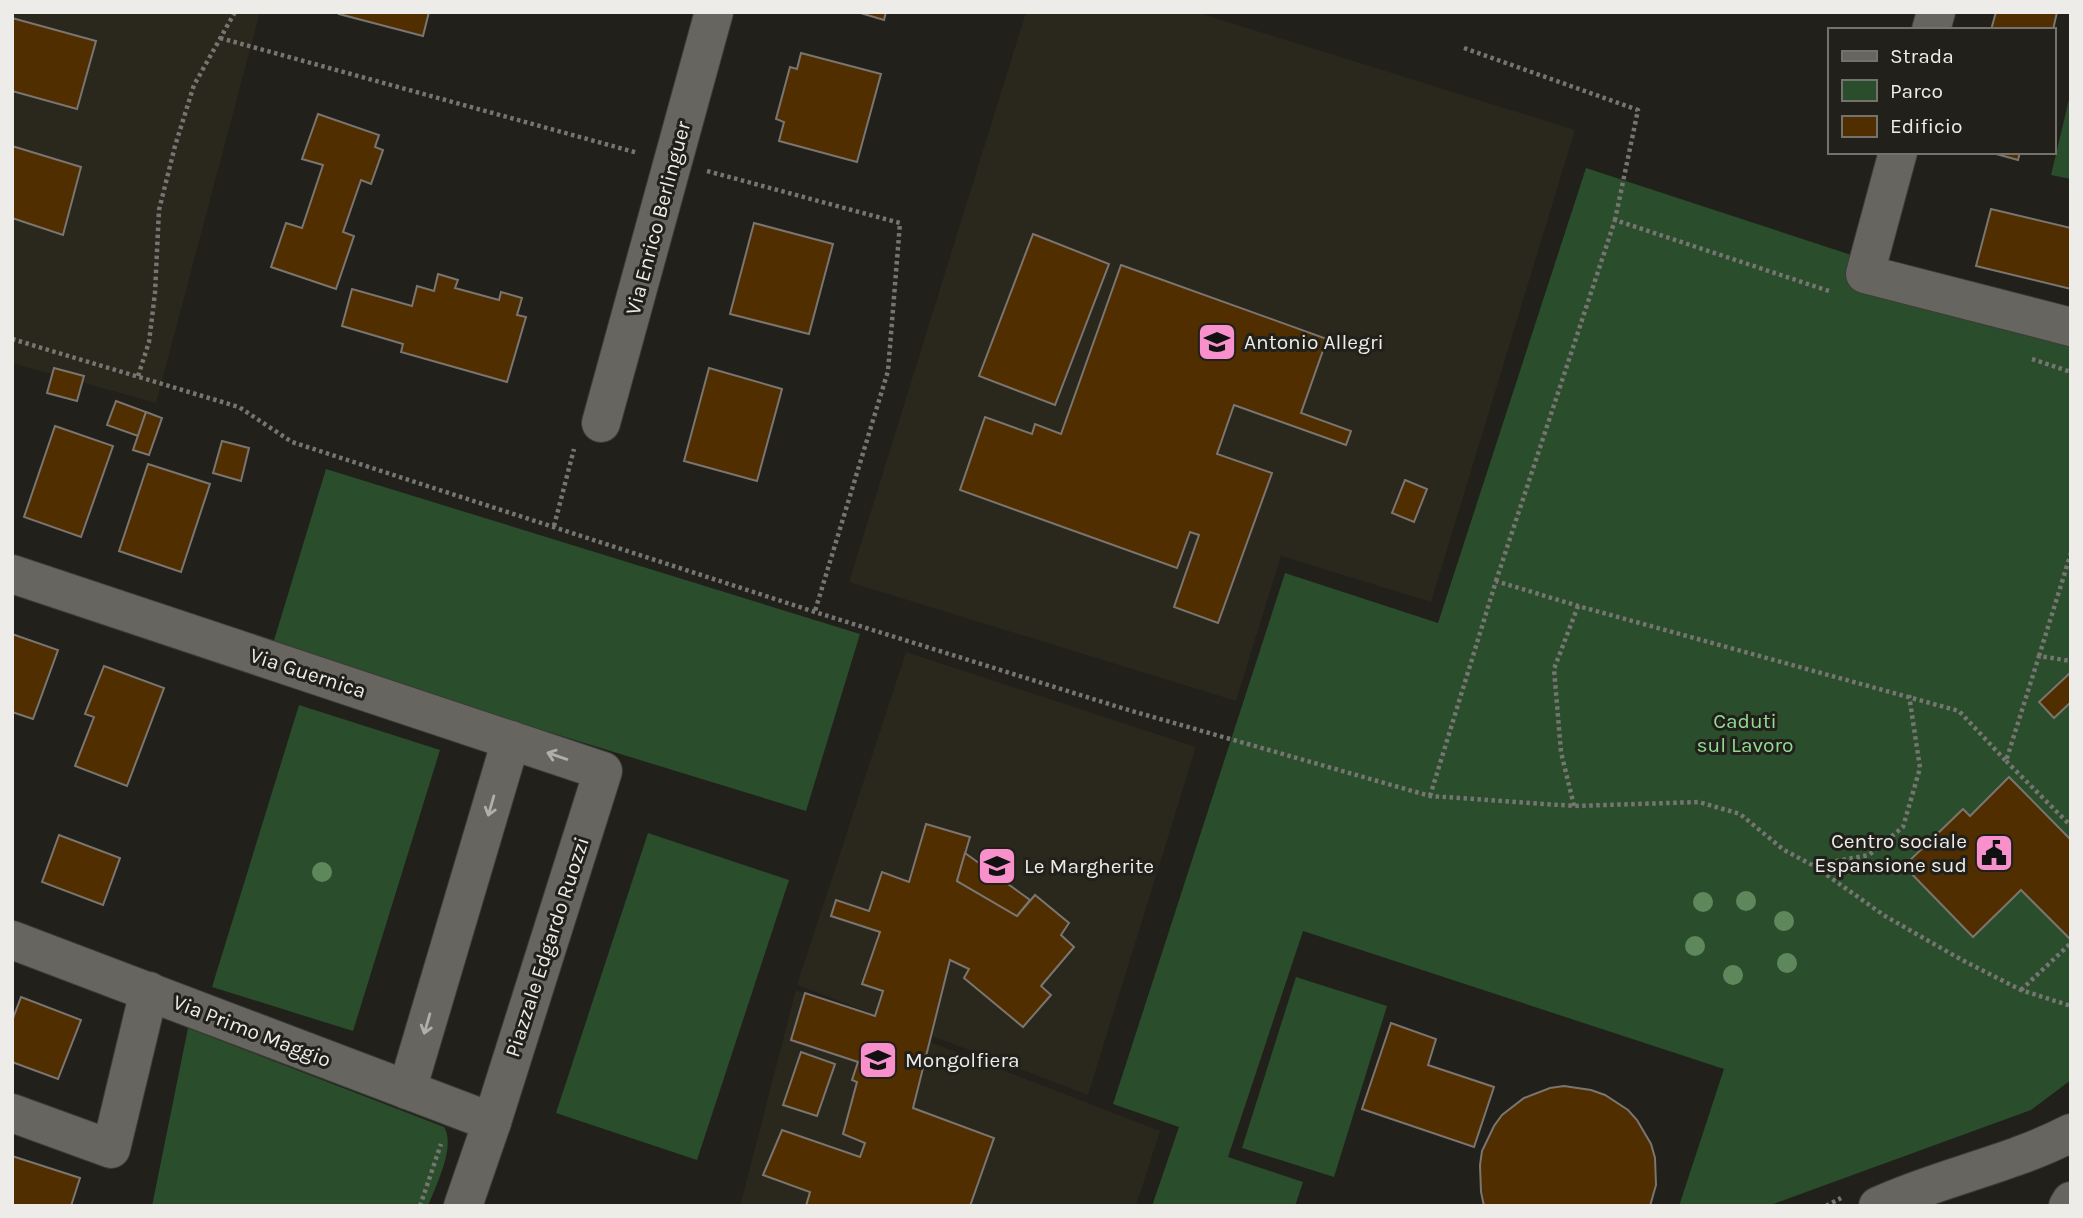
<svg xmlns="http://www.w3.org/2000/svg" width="2083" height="1218" font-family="Karla,sans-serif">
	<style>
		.built { fill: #2a271c }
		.green { fill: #2a4d2c }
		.building { fill: #502e00; stroke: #7a7571; stroke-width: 2 }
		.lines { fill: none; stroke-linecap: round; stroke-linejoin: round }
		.minor-casing { stroke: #3d3c38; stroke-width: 40 }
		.path { stroke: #767571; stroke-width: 4.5; stroke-dasharray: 3.5 3.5; stroke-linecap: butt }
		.minor { stroke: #676560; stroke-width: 38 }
		.tree { fill: #5f875c }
		.oneway { stroke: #b1afab }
		.labels { text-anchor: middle; stroke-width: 6; stroke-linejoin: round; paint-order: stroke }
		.street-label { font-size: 21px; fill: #edece9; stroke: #21201b }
		.poi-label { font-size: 21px; fill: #edece9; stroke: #21201b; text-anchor: start }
		.park-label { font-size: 21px; fill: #91db92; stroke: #21201b }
	</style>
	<rect width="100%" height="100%" fill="#21201b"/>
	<!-- built -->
	<g class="built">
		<polygon points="12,12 260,12 156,403 12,363"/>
		<polygon points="1026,12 1196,12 1575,130 1431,602 1281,556 1236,701 849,582"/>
		<polygon points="906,652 1196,747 1088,1095 797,985"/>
		<polygon points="796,990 1160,1131 1136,1206 740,1206"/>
	</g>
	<!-- green -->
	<g class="green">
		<polygon points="2071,91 2071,179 2051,175"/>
		<polygon points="1586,168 2071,327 2071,1080 2031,1110 1768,1206 1679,1206 1724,1069 1303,931 1228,1157 1303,1182 1295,1206 1152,1206 1179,1127 1113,1104 1285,573 1438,623"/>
		<polygon points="326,469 860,634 806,811 272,647"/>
		<polygon points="299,705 440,750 353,1031 212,987"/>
		<polygon points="648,833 789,880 697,1160 556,1113"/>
		<polygon points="1296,977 1387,1006 1334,1177 1242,1148"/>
		<path d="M 188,1028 L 444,1127 C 456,1146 436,1185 428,1206 L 152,1206 Z"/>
	</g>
	<!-- building -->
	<g class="building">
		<polygon points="340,12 429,12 423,36 339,14"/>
		<polygon points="857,12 886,12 884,20"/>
		<polygon points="1996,12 2057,12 2053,30 1991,30"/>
		<polygon points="12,18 96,41 77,109 12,91"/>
		<polygon points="801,53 881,74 857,162 779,141 784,122 776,119 790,67 797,69"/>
		<polygon points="318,114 379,135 375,147 383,150 371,184 361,180 343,232 354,236 336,289 271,267 286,223 302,228 323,165 302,159"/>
		<polygon points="12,146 81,167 63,235 12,218"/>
		<polygon points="1989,152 2020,152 2018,160"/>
		<polygon points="1991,209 2071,228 2071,289 1976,266"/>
		<polygon points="754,223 833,244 809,334 730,314"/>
		<polygon points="1033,234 1109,264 1055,405 979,376"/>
		<polygon points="1121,265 1327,339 1301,413 1351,431 1346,445 1234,405 1217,454 1272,473 1218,623 1174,607 1199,535 1190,532 1177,568 960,490 985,417 1032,434 1035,424 1061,434"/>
		<polygon points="438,274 458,280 455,288 499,300 501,292 522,298 517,315 526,317 507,382 401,352 403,344 342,326 352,289 412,306 417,286 434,291"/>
		<polygon points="54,368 84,376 77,401 47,393"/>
		<polygon points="709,368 782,389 757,481 684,461"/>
		<polygon points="116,401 146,412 138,436 107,425"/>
		<polygon points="146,412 162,418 149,455 133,450"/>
		<polygon points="55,426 113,446 81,537 24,517"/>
		<polygon points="222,441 249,448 241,481 213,473"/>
		<polygon points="148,464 210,484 181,572 119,551"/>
		<polygon points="1405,480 1427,489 1414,522 1392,513"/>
		<polygon points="12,634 58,650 33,719 12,712"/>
		<polygon points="104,666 164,688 127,786 75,766 94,717 85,714"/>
		<polygon points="2071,672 2071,702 2054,718 2039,702"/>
		<polygon points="2009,777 2071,840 2071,936 2069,938 2021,890 1973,937 1904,866 1963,809 1970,816"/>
		<polygon points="926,824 970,837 957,881 1017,916 1035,895 1069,923 1061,935 1074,947 1041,986 1051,995 1023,1027 964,978 969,969 950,960 913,1108 994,1138 970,1206 806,1206 810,1192 763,1175 782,1130 860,1157 865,1143 843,1134 857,1082 852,1080 858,1062 791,1040 805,993 875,1016 883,991 862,984 880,932 831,916 836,900 869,911 882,872 909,882"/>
		<polygon points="59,835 120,858 103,905 42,882"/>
		<polygon points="965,853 1030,900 1017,916 957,881"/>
		<polygon points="21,997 81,1020 58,1079 12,1062 12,1021"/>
		<polygon points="1391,1023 1436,1039 1428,1065 1494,1087 1474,1147 1362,1109"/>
		<polygon points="801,1052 835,1064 817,1116 783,1105"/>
		<polygon points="1564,1086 1591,1090 1605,1095 1628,1110 1637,1120 1651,1144 1655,1158 1656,1185 1650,1206 1484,1206 1481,1192 1480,1165 1482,1151 1494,1126 1502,1115 1524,1098 1550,1088"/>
		<polygon points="12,1156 80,1178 71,1206 12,1206"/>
	</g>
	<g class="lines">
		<!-- minor casing -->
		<g class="minor-casing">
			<g id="minor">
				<polyline points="1931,30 1936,12"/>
				<polyline points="1898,152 1865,274 2071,327"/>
				<polyline points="601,423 714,12"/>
				<polyline points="12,574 603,771 492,1122 463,1206"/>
				<polyline points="12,940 492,1122"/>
				<polyline points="407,1090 511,740"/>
				<polyline points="12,1113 111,1149 149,991"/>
				<path d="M 1878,1206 C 1941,1177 2009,1165 2071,1133"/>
				<polyline points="2068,1206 2071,1201"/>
			</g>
		</g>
		<!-- path -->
		<g class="path">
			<polyline points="220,38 638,153"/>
			<polyline points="1464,48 1638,110 1615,220"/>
			<polyline points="707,171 900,223 888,371 815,611"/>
			<polyline points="12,339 239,407 292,442 815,612 1125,709 1430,796 1574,806 1699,802 1740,814 1784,850 1814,866 1885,916 1962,960 2021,990 2071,1006"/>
			<polyline points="2032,359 2071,372"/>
			<polyline points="138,376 149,342 155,293 159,210 175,146 194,85 235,12"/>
			<polyline points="554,526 574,449"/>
			<polyline points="1496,581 1615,220 1832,292"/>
			<polyline points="2039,656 2071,553"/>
			<polyline points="2006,761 2071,826"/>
			<polyline points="1430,796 1496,581 1578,606 1959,711 2006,761 2039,656 2071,661"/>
			<polyline points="1574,806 1561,752 1554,669 1578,606"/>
			<polyline points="1815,865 1869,855 1903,827 1920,768 1909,695"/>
			<polyline points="2021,990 2071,943"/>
			<polyline points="420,1206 441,1144"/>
			<polyline points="1826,1206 1841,1198"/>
		</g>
		<!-- minor -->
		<use href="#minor" class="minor"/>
	</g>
	<!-- trees -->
	<g class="tree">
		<circle cx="322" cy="872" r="10"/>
		<circle cx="1746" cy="901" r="10"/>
		<circle cx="1703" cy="902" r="10"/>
		<circle cx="1784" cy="921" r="10"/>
		<circle cx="1695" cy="946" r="10"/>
		<circle cx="1787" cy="963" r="10"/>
		<circle cx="1733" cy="975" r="10"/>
	</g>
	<!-- one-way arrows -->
	<defs><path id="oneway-shaft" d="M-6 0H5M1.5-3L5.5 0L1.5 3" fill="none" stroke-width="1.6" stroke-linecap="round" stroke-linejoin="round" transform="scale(1.75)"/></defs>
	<g class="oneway">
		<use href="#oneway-shaft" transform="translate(557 756) rotate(-161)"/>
		<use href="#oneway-shaft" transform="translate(491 806) rotate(106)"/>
		<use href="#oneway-shaft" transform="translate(427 1024) rotate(106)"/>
	</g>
	<!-- icons -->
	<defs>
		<g id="school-square" transform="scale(2.0125)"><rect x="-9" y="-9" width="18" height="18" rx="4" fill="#f890cb" stroke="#21201b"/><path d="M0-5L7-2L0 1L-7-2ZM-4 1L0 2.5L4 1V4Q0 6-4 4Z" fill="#111"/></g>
		<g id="civic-square" transform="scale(2.0125)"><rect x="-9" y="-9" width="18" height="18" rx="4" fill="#f890cb" stroke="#21201b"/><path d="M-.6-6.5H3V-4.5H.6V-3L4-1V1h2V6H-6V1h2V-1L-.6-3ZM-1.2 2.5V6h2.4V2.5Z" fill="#111"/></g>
	</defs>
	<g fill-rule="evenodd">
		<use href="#school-square" x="1217" y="342"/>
		<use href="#civic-square" x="1994" y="853"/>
		<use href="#school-square" x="997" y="866"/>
		<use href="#school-square" x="878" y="1060"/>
	</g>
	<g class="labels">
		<!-- street labels -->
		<g class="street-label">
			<text transform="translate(658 218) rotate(-75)" y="7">Via Enrico Berlinguer</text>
			<text transform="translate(308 673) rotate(18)" y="7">Via Guernica</text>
			<text transform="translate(547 947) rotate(-72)" y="7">Piazzale Edgardo Ruozzi</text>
			<text transform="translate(252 1031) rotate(21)" y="7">Via Primo Maggio</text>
		</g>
		<!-- poi labels -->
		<g class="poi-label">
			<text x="1244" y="349">Antonio Allegri</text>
			<text x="1967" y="848" text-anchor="end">Centro sociale<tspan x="1967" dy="24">Espansione sud</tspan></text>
			<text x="1024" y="873">Le Margherite</text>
			<text x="905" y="1067">Mongolfiera</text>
		</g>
		<!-- park labels -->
		<g class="park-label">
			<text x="1745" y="728">Caduti<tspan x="1745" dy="24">sul Lavoro</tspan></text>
		</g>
	</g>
	<!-- border -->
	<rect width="2083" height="1218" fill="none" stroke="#edece9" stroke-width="28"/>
	<!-- legend -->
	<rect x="1828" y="28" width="228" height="126" fill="#21201b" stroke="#73726d" stroke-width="2"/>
	<rect x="1842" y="51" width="35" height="10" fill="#676560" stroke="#73726d" stroke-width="2"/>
	<text x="1890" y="63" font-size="21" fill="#edece9">Strada</text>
	<rect x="1842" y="80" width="35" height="21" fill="#2a4d2c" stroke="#73726d" stroke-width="2"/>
	<text x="1890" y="98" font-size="21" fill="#edece9">Parco</text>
	<rect x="1842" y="116" width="35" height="21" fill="#502e00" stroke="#73726d" stroke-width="2"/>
	<text x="1890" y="133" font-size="21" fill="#edece9">Edificio</text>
</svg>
